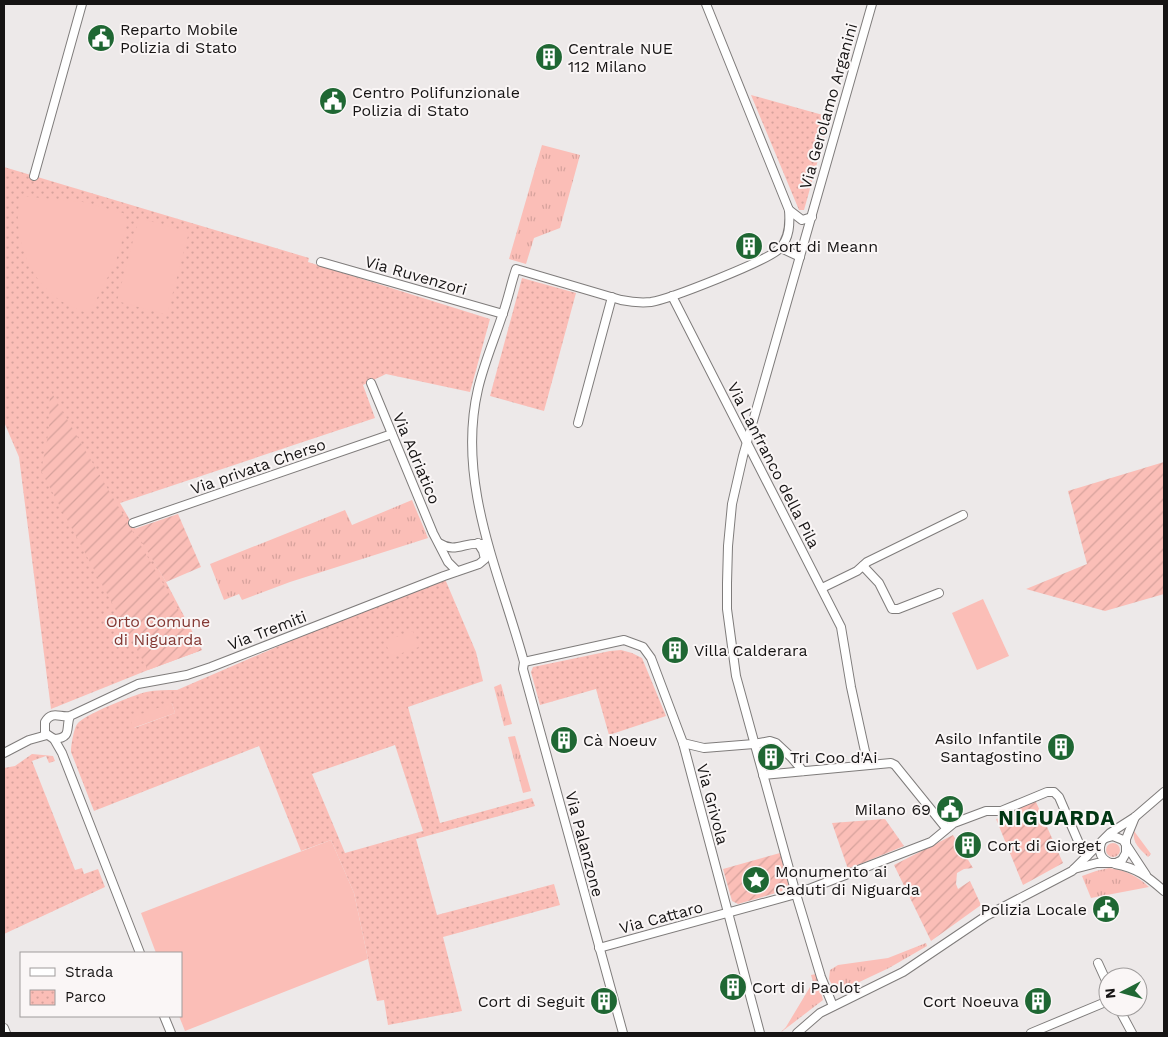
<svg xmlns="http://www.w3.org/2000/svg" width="1168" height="1037" font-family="'Work Sans',sans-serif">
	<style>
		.grass { fill: url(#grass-tufts) }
		.park { fill: url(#park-dots); fill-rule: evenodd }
		.garden { fill: url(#garden-furrows) }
		.pitch { fill: #fbbeb7 }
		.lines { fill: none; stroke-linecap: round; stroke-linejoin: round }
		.street-casing { stroke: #7f7c7b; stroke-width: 10 }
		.street { stroke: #fff; stroke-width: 8 }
		.labels { text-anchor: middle; stroke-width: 4; stroke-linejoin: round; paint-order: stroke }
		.poi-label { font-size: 16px; fill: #161414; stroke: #faf6f6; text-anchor: start }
		.street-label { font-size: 16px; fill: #161414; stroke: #faf6f6 }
		.park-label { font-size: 16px; fill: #843833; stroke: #faf6f6 }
		.district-label { font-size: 21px; font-weight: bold; letter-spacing: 1px; fill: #013613; stroke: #faf6f6 }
	</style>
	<defs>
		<pattern id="grass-tufts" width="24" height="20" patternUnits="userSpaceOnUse" patternTransform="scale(1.25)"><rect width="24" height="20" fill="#fbbeb7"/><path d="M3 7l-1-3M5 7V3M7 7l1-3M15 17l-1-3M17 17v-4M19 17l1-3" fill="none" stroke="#d6a29c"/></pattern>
		<pattern id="park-dots" width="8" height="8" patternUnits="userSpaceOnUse" patternTransform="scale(1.25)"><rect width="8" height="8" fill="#fbbeb7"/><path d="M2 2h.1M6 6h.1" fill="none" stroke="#d6a29c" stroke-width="1.8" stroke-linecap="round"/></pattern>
		<pattern id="garden-furrows" width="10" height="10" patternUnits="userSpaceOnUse" patternTransform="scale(1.25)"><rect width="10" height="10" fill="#fbbeb7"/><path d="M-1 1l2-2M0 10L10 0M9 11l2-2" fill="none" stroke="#d6a29c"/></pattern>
	</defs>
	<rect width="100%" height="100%" fill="#ede9e9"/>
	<!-- grass -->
	<g class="grass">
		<polygon points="542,145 580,155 560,228 534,238 526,264 509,259"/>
		<polygon points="412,500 428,538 290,582 242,600 239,594 224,600 210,564 345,510 352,525"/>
		<polygon points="501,684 512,724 504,726 494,687"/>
		<polygon points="515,736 531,791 523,793 508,737"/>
		<path d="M 1134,831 L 1151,854 L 1148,857 C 1140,849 1132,843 1134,831 Z"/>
		<circle cx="1113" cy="850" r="7"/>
		<path d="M 1109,868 C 1126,870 1137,876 1149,887 L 1091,898 L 1082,876 L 1096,871 Z"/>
		<polygon points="926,943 927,946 889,968 836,993 829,979 830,970 838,965 888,958"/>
		<polygon points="816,974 823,1000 780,1033 786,1027 813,982 811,975"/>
	</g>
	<!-- park -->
	<g class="park">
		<polygon points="751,95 830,117 804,210 799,210"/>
		<polygon points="4,167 309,258 308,262 490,319 470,392 386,374 363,385 375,418 120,503 166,582 202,650 148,670 51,709 19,457 4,422"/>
		<polygon points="522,278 576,293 544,411 490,396"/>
		<path d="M 445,579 L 476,652 L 483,681 L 408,707 L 440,823 L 532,798 L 535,806 L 416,839 L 437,915 L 554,884 L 560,905 L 443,937 L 462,1011 L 388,1025 L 384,1000 L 377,1001 L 354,893 L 331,840 L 301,851 L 259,746 L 94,811 L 71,752 C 71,745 74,727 78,723 C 86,714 134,695 146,692 C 156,690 167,690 177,690 L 311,632 ZM 172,703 L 175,713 L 134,728 ZM 395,745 L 423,831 L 345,853 L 312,774 Z"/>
		<polygon points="621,650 632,653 642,658 666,716 609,735 596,689 540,705 531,672 533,667 610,651"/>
		<polygon points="32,754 53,756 55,761 49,763 46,756 32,761 75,870 82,868 84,874 98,869 105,887 4,934 4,768 15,766"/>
	</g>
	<!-- garden -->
	<g class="garden">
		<polygon points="50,390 202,650 148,670 41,471 49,430"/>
		<polygon points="1164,462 1164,594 1105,611 1026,589 1087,564 1068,491"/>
		<polygon points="178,514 201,567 166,582 134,529"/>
		<polygon points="1029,802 1036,802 1063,863 1023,885 996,819 1003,817"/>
		<polygon points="885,819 904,846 848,869 832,823"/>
		<polygon points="953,835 973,868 964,869 957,873 956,884 958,889 970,881 981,905 931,941 894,865"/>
		<polygon points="780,853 789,884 786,890 738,904 732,901 723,869"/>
	</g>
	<!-- pitch -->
	<g class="pitch">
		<path d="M 21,196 L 83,202 L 123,213 L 128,221 L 116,261 L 89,314 C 82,311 74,308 68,305 C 37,290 20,255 18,223 C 17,214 19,204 21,196 Z"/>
		<polygon points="139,218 189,232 167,315 117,301"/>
		<polygon points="983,599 1009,656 977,670 952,613"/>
		<polygon points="413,631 419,647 391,657 385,641"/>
		<polygon points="172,703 175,713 133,728 130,718"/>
		<polygon points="331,840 354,893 368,959 185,1031 179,1016 181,1016 181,953 156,953 141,913"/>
	</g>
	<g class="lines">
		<!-- street casing -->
		<g class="street-casing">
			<g id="street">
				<polyline points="34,176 82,4"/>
				<polyline points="789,210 802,220 812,217"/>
				<polyline points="781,248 800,257"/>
				<polyline points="321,262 503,314"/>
				<polyline points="672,296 841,627 851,687 868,765"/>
				<polyline points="371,383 433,533 448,562 457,571"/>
				<polyline points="578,423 612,297"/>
				<polyline points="133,523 392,434"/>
				<path d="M 439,543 C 456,554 465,541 482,544"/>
				<polyline points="863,566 879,583 892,609 898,609 939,593"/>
				<polyline points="822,588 857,571 867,562 963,515"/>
				<polyline points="524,662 624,640 643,647 651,658 683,743 760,1033"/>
				<path d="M 70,716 C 65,727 73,738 54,739 L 45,733 L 45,722 C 52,710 60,718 70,716 L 138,684 L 187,675 L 211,667 L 444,576 L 479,564 L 485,559 L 483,551 L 478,543"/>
				<polyline points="54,739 62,753 140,953"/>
				<polyline points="683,743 704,748 754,744 770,741 776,743 791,757 803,771"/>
				<polyline points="4,753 29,740 47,735"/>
				<polyline points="763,775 891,763 895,765 946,828"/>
				<polyline points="1106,838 1113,836 1123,840 1146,875"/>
				<path d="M 1101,843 C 1098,852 1101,860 1111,863"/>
				<path d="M 1115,864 C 1137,868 1147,876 1164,891"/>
				<polyline points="1074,869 1097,863 1116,863 1122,860 1126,853 1126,839 1135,817"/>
				<polyline points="599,948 796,894 931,842 954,823 986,811 1001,811 1047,792 1054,792 1059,797 1078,841 1087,856"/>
				<polyline points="1098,963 1108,985"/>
				<polyline points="833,1006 821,977 796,894 736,676 727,609 727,583 728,546 732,504 743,456 872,4"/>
				<polyline points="1118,1007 1132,1033"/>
				<polyline points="164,1016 171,1033"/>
				<polyline points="4,1028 6,1033"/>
				<path d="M 623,1033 L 523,669 L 524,662 C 500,574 456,483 478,389 C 484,363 495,338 503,313 C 508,299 511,284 516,269 L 621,300 C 631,302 641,303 651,302 C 670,299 767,261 779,249 C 790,239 790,223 789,210 L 706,4"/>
				<polyline points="797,1033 820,1013 903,972 986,916 1072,871 1110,833 1135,817 1164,792"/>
				<polyline points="1031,1033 1108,1001"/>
			</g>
		</g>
		<!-- street -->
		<use href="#street" class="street"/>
	</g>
	<!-- icons -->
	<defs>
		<g id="civic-disc" transform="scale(1.4375)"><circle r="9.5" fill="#1f6733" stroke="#faf6f6"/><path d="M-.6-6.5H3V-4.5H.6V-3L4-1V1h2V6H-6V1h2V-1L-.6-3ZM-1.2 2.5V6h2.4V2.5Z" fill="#fff"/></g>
		<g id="building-disc" transform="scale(1.4375)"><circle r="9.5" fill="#1f6733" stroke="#faf6f6"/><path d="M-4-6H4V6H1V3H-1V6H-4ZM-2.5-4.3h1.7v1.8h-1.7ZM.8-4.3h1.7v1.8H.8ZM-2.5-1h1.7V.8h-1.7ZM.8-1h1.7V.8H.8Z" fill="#fff"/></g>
		<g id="sight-disc" transform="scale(1.4375)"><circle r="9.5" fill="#1f6733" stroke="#faf6f6"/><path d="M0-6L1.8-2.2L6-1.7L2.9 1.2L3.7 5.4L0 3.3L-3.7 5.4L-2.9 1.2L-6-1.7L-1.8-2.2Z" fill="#fff"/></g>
	</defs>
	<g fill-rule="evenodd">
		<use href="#civic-disc" x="101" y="38"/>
		<use href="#building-disc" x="549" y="57"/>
		<use href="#civic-disc" x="333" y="101"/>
		<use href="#building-disc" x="749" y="246"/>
		<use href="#building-disc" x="675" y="650"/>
		<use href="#building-disc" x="564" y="740"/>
		<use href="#building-disc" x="1061" y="747"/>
		<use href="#building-disc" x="771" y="757"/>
		<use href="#civic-disc" x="950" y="809"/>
		<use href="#building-disc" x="968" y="845"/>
		<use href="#sight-disc" x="756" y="880"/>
		<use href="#civic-disc" x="1106" y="909"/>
		<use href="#building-disc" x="733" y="987"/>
		<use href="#building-disc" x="604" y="1001"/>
		<use href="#building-disc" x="1038" y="1001"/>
	</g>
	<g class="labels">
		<!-- poi labels -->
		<g class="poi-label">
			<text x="120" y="35">Reparto Mobile<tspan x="120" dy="18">Polizia di Stato</tspan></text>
			<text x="568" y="54">Centrale NUE<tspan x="568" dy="18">112 Milano</tspan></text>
			<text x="352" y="98">Centro Polifunzionale<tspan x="352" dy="18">Polizia di Stato</tspan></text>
			<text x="768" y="252">Cort di Meann</text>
			<text x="694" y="656">Villa Calderara</text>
			<text x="1042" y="744" text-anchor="end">Asilo Infantile<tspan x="1042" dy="18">Santagostino</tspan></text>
			<text x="583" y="746">Cà Noeuv</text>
			<text x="790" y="763">Tri Coo d'Ai</text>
			<text x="931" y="815" text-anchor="end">Milano 69</text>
			<text x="987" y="851">Cort di Giorget</text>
			<text x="775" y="877">Monumento ai<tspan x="775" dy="18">Caduti di Niguarda</tspan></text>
			<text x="1087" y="915" text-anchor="end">Polizia Locale</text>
			<text x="752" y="993">Cort di Paolot</text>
			<text x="585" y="1007" text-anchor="end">Cort di Seguit</text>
			<text x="1019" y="1007" text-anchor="end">Cort Noeuva</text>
		</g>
		<!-- street labels -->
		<g class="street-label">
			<text transform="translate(828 106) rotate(-74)" y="6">Via Gerolamo Arganini</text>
			<text transform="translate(416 275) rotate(16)" y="6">Via Ruvenzori</text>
			<text transform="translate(417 458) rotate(67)" y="6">Via Adriatico</text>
			<text transform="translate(774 465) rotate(63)" y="6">Via Lanfranco della Pila</text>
			<text transform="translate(258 466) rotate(-19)" y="6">Via privata Cherso</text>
			<text transform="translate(267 630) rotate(-21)" y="6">Via Tremiti</text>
			<text transform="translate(713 804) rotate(75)" y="6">Via Grivola</text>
			<text transform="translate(585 844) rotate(75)" y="6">Via Palanzone</text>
			<text transform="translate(661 917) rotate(-15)" y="6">Via Cattaro</text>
		</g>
		<!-- park labels -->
		<g class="park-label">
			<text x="158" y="627">Orto Comune<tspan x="158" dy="18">di Niguarda</tspan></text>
		</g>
		<!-- district labels -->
		<g class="district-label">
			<text x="1057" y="825">NIGUARDA</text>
		</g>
	</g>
	<!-- border -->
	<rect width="1168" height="1037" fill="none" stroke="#161414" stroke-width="10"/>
	<!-- legend -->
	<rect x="20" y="952" width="162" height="65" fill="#faf6f6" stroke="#9f9c9c"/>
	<rect x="30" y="968" width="25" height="8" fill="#ffffff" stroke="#9f9c9c"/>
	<text x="65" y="977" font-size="15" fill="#161414">Strada</text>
	<rect x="30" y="990" width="25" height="15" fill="url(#park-dots)" stroke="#9f9c9c"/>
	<text x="65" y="1002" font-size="15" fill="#161414">Parco</text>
	<!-- north arrow -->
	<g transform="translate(1123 992) rotate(264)"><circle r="24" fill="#faf6f6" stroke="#9f9c9c"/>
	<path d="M0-4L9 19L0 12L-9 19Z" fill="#1f6733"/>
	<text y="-8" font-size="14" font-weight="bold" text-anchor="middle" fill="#161414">N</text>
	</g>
</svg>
